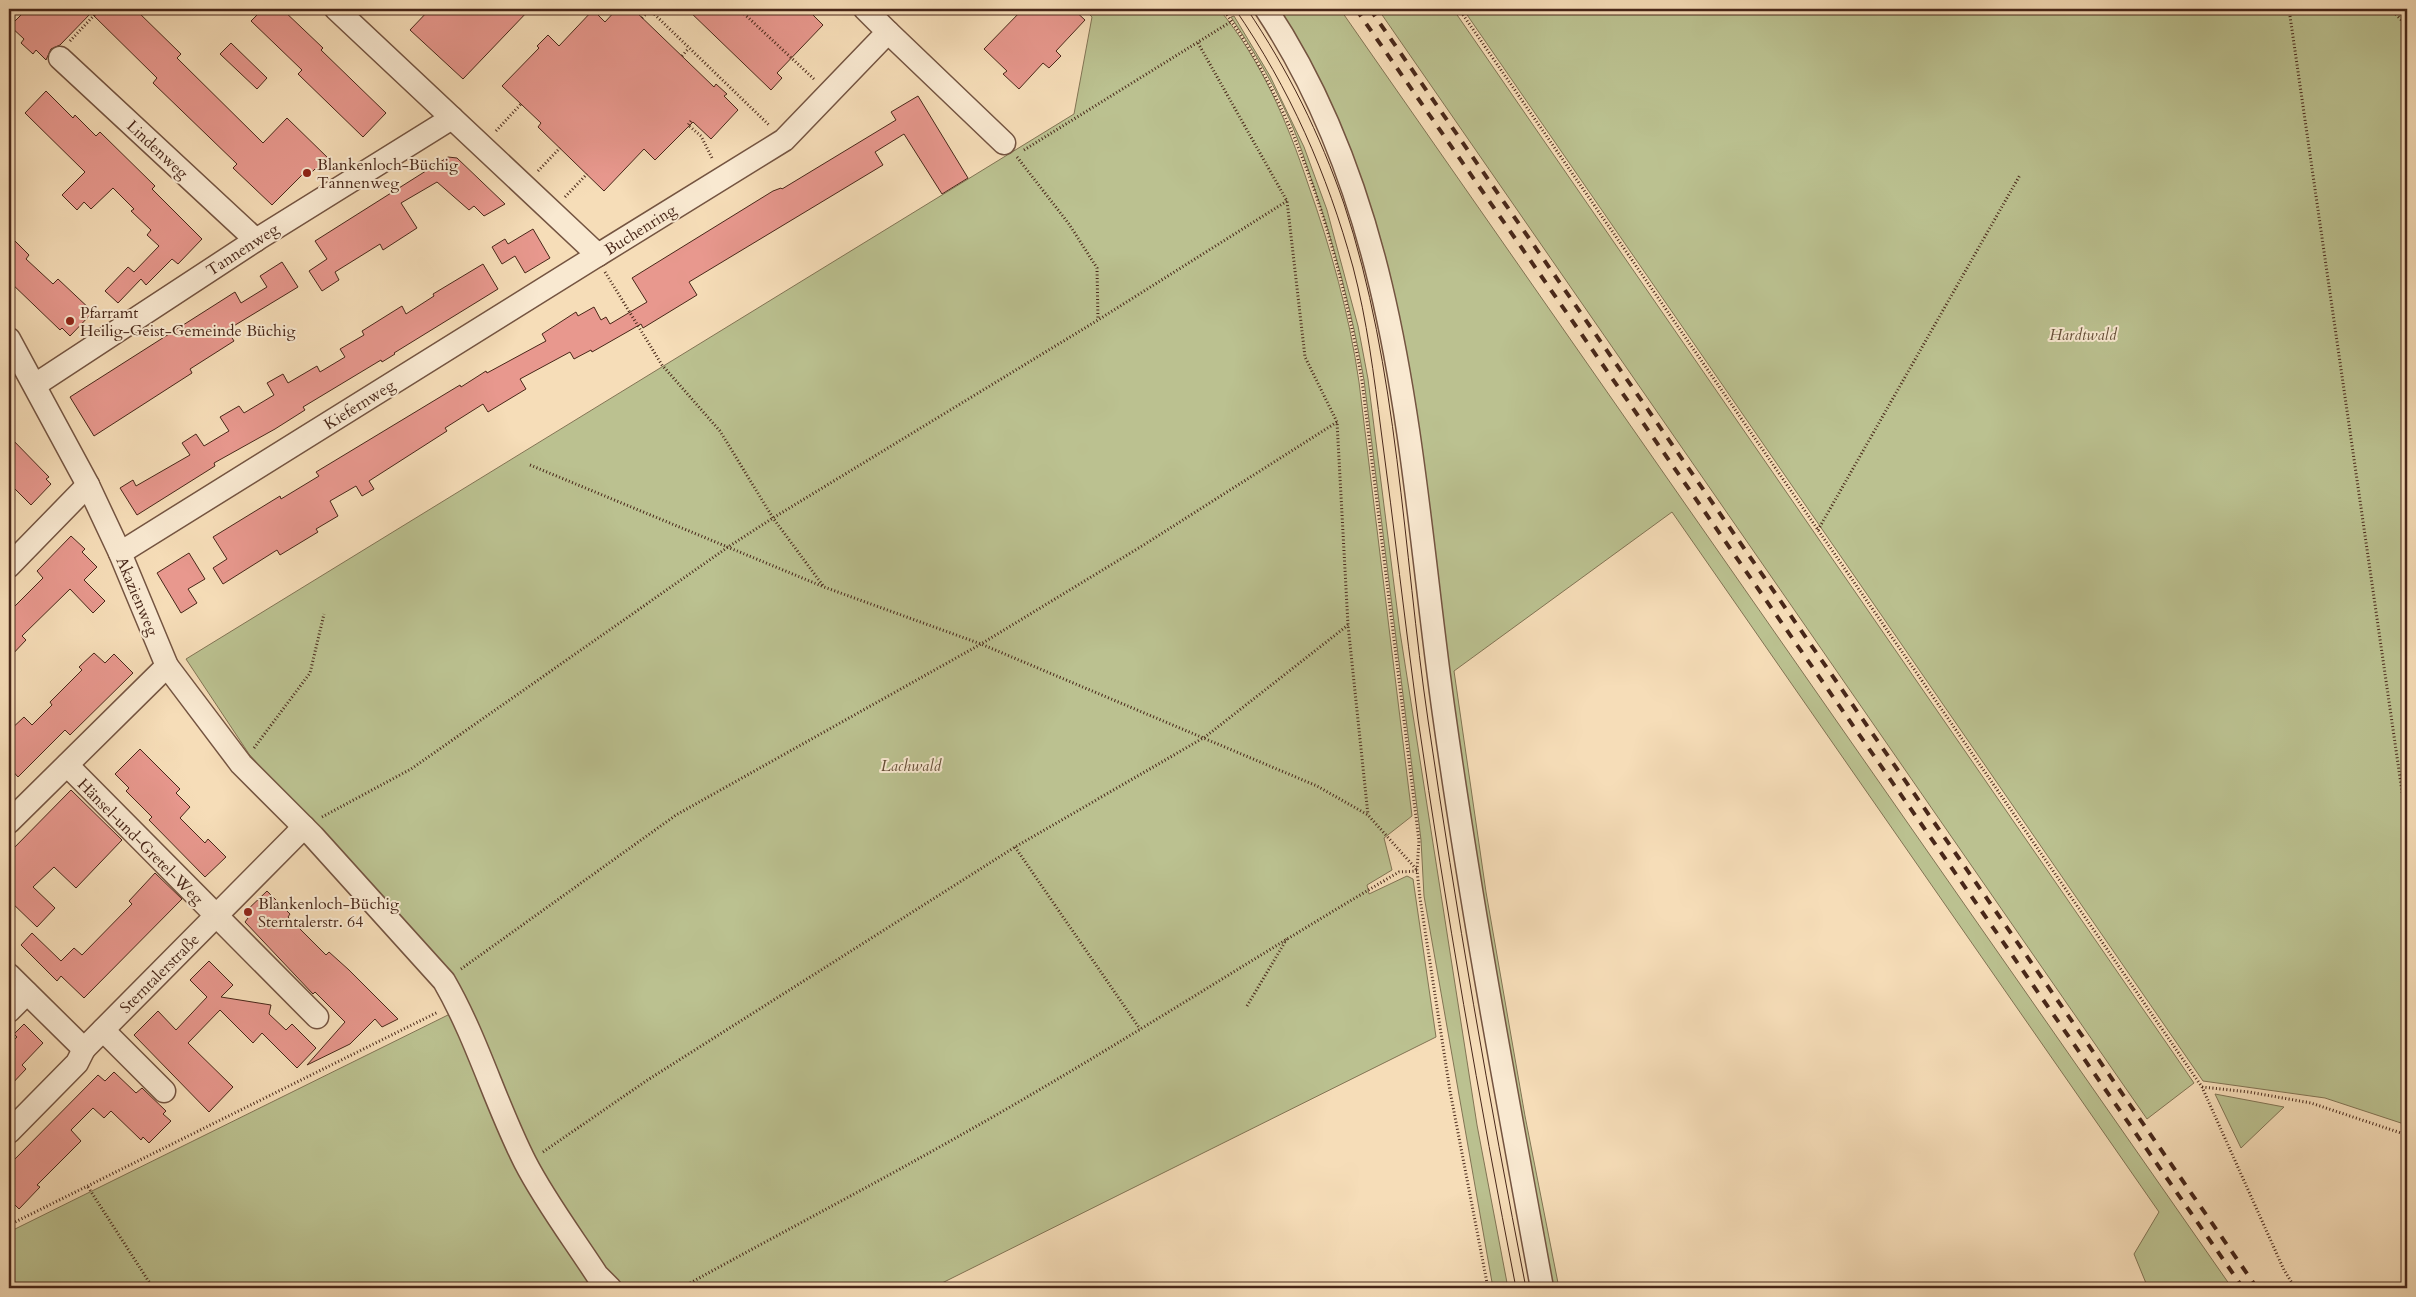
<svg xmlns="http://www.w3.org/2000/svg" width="2416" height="1297" font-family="Cardo,serif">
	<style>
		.green { fill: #bbc190; stroke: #827454 }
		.building { fill: #e8988e; stroke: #482719 }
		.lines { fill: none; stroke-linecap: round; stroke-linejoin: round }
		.minor-casing { stroke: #745441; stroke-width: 25 }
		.path { stroke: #482719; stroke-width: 3; stroke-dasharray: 1 2.5; stroke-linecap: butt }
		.minor { stroke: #f9e9d1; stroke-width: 22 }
		.tram { stroke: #482719; stroke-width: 1 }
		.rail { stroke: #482719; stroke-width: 4; stroke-dasharray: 9 9; stroke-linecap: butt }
		.poi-dot { fill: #8f2418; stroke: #f9e9d1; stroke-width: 2 }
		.labels { text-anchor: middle; stroke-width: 4; stroke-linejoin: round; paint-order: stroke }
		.street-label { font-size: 16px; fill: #482719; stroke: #f9e9d1 }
		.poi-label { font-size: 16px; fill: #482719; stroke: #f9e9d1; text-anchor: start }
		.park-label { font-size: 16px; font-style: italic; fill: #654e37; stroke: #f9e9d1 }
	</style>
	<rect width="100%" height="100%" fill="#f6ddb8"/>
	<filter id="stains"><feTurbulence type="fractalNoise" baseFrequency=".004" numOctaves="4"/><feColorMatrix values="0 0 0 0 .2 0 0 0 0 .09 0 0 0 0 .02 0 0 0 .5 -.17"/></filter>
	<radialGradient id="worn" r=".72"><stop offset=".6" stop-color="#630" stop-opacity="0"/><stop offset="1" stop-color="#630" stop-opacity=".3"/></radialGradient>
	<!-- green -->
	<g class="green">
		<path d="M 1084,9 L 1219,9 C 1261,60 1287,121 1308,184 C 1331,249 1349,313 1359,382 L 1412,816 L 1384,838 L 1392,870 L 1367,885 L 1369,894 L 1407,876 L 1413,879 L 1436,1037 L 932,1288 L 632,1288 L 606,1275 L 561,1215 L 459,991 L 249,754 L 186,659 L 1074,114 L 1092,17 Z"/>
		<polygon points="1276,9 1340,9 2232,1288 2148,1288 2134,1254 2159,1212 1672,512 1454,671 1486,892 1525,1116 1559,1288 1550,1288 1478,893 1408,370"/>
		<polygon points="1378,9 1453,9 2194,1083 2147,1119"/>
		<polygon points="1463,9 2407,9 2407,1125 2325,1098 2203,1081"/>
		<path d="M 1234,16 L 1270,76 L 1304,147 L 1327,210 L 1358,326 L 1368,379 L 1400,632 L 1477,1125 L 1508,1288 L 1493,1288 L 1424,896 L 1421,840 L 1364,380 C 1352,312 1335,247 1312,181 C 1304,157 1296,132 1285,110 C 1270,77 1251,47 1231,17 Z"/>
		<polygon points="454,1012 604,1288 9,1288 9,1232"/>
		<polygon points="2215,1094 2284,1107 2241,1148"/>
	</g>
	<!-- building -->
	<g class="building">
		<polygon points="27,9 135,9 181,54 177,58 263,143 287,118 329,159 317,171 315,169 306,178 303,174 272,205 233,168 237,164 153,83 157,78 91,13 60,45 51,49 46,60 36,50 33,54 21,43 24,39 10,26"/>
		<polygon points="263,9 282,9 323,48 321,50 386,113 363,137 298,74 302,70 251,21"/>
		<polygon points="430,9 530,9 463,79 410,30"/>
		<polygon points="617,9 633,9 714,87 716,84 727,94 724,96 738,110 711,139 693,122 655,160 644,149 604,191 538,127 541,123 502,86 539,48 537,46 548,35 559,46 593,10 605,22"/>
		<polygon points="687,9 807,9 823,25 777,73 782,78 771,90"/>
		<polygon points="1023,9 1073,9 1085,20 1056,51 1061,56 1049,68 1043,63 1019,89 1003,74 1007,71 984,49"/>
		<polygon points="231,43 267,78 257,89 220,54"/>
		<polygon points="46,91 73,118 75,115 96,136 100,132 155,186 152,189 202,239 178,264 172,259 146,285 141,279 118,303 105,291 128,267 134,272 159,246 147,235 151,230 131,211 134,209 113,188 91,209 84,202 77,210 62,195 85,172 25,113"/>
		<polygon points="918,96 968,178 942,194 904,134 875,152 883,165 689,282 697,295 643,328 641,324 592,352 591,350 574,359 570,352 520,379 526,389 488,412 483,404 445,428 447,431 369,481 374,489 362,496 356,486 330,501 338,516 316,529 318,532 280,555 277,550 223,584 213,568 227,559 213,537 280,496 281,499 319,476 316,472 460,385 461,387 486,371 487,373 546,341 542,334 576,312 578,316 594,307 601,320 606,317 610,324 647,302 632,278 773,191 781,188 782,189 896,120 891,112"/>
		<polygon points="448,157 457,158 505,204 484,216 474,206 469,210 437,182 401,203 417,228 383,250 380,244 335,272 339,280 322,291 309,271 327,259 315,241"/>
		<polygon points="533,229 550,258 525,273 515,256 502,264 492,247 505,239 508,244"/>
		<polygon points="9,235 29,255 26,259 53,284 58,279 93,312 70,336 62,328 60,330 9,281"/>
		<polygon points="282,262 298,287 227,330 234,341 190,369 192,373 94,436 70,397 235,292 241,303 267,287 260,276"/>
		<polygon points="483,264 498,289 394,353 395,354 382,362 381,360 303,407 305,410 275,429 214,463 215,466 137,515 120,488 133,480 136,486 190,455 182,443 196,434 204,446 229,431 220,417 239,406 244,413 274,395 267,383 283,374 288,383 317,366 320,372 345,357 340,349 364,335 362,331 402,306 406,314 434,296 433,294"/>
		<polygon points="9,436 49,477 46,479 51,484 31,505 9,483"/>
		<polygon points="71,536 85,549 82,552 97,567 84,580 105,601 93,613 70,589 22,636 26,640 9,658 9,612 43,578 37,571"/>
		<polygon points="189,553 205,579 188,589 197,603 181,613 157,573"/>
		<polygon points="94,653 105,663 114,654 133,673 70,735 65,730 18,777 9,767 9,731 24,717 32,725 52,705 50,702 82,670 79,667"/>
		<polygon points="140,749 180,789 176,793 190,807 180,818 205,843 208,839 226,857 205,877 149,820 152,817 126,791 129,788 115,774"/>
		<polygon points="71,790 122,840 76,888 54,867 33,887 55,908 37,927 9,900 9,853"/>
		<polygon points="155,873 182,899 84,998 61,976 57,981 21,945 32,933 61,961 74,948 82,955 132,904 129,901"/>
		<polygon points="267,891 290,914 288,917 326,955 329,952 349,970 398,1019 382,1027 375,1019 350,1044 307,1065 345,1022 315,992 313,994 245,922 248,918 243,914"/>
		<polygon points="209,961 233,985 221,997 271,1005 269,1014 286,1030 292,1024 316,1048 297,1068 262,1033 253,1043 220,1010 188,1043 233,1087 209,1112 134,1035 158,1011 176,1030 207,997 190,980"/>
		<polygon points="24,1024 43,1043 22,1065 26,1069 9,1087 9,1045 17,1037 14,1034"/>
		<polygon points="114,1072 136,1093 142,1088 166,1111 163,1114 171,1121 149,1143 143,1137 141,1140 111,1111 104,1118 93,1108 71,1130 81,1141 37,1185 40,1187 19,1209 9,1199 9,1165 98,1075 105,1081"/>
	</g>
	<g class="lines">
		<!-- minor casing -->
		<g class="minor-casing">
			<g id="minor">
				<polyline points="336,9 598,255 784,140 888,32 865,9"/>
				<path d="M 1266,9 C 1405,218 1410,473 1444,714 C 1471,906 1507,1097 1542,1288"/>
				<polyline points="888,32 1004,143"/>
				<polyline points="60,58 256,240"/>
				<path d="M 9,339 L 88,485 L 120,553 L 167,666 L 241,764 L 313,836 L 444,981 C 477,1038 495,1103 525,1162 C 545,1201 573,1238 597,1275 L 610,1288"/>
				<polyline points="35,385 256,240 452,118"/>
				<polyline points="120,553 598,255"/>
				<polyline points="9,566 88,485"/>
				<polyline points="67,765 317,1017"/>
				<polyline points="9,822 167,666"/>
				<polyline points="9,975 84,1049 304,827"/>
				<polyline points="9,1011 27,993"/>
				<polyline points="103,1030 164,1091"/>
				<polyline points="9,1132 77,1063 84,1049"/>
			</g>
		</g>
		<!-- path -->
		<g class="path">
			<polyline points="739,9 815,80"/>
			<path d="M 1223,9 C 1301,117 1339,251 1362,381 L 1419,841 L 1417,870 L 1420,898 L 1450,1091 L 1488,1288"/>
			<polyline points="1459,9 2202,1087 2284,1270 2295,1288"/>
			<polyline points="2289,9 2407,826"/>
			<polyline points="2391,9 2407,26"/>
			<polyline points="642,18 650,10 769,125"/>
			<polyline points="70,41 100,9"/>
			<polyline points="1198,43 1287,201 1305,357 1337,422 1348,625 1368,815"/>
			<polyline points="682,56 689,48"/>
			<polyline points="691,121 688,125 701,136 713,160"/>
			<polyline points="496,131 521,104"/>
			<polyline points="1024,150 1232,21"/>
			<polyline points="1017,157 1069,224 1097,268 1098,320"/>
			<polyline points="538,171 560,148"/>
			<polyline points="565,197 587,174"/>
			<polyline points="605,272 662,365 720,431 773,518 824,587 981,644 1317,786 1368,815 1417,870"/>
			<polyline points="530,465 824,587"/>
			<polyline points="1818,530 2020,175"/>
			<polyline points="254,748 310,673 324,614"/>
			<polyline points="322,817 411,769 728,547 773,518 1098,320 1287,201"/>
			<polyline points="1015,847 1140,1029"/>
			<polyline points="461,969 676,815 981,644 1142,546 1337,422"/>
			<polyline points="1247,1006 1288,937"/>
			<polyline points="2202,1087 2249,1092 2311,1103 2407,1135"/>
			<polyline points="543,1152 646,1081 1015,847 1205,737 1348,625"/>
			<polyline points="88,1187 153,1288"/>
			<polyline points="9,1225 438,1012"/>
			<path d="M 681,1288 C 786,1230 892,1175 996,1115 C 1132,1037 1264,951 1399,872 L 1417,871"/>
		</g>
		<!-- minor -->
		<use href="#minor" class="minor"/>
		<!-- tram -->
		<g class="tram">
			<path d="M 1235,9 C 1290,89 1327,173 1353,267 C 1367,320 1374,376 1381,430 C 1394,526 1405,623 1418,719 C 1446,910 1479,1099 1516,1288"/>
			<path d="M 1247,9 C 1288,70 1320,134 1344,204 C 1398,367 1403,550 1428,720 C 1456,910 1489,1100 1526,1288"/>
		</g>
		<!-- rail -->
		<g class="rail">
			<polyline points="1356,9 2243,1288"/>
			<polyline points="1370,9 2257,1288"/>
		</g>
	</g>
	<!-- markers -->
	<g class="poi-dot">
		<circle cx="307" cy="173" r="5"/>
		<circle cx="70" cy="321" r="5"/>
		<circle cx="248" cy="912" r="5"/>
	</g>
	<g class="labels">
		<!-- street labels -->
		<g class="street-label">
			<text transform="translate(158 149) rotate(43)" y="6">Lindenweg</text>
			<text transform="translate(640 229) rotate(-32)" y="6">Buchenring</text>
			<text transform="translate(242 249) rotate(-33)" y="6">Tannenweg</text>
			<text transform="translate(359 404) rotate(-32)" y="6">Kiefernweg</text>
			<text transform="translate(138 596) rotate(67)" y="6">Akazienweg</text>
			<text transform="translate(141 841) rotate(45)" y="6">Hänsel-und-Gretel-Weg</text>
			<text transform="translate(159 973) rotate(-45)" y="6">Sterntalerstraße</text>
		</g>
		<!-- poi labels -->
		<g class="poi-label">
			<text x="317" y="170">Blankenloch-Büchig<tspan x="317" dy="18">Tannenweg</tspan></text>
			<text x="80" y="318">Pfarramt<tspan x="80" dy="18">Heilig-Geist-Gemeinde Büchig</tspan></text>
			<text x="258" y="909">Blankenloch-Büchig<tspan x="258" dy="18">Sterntalerstr. 64</tspan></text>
		</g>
		<!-- park labels -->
		<g class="park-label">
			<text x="2083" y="340">Hardtwald</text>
			<text x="911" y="771">Lachwald</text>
		</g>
	</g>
	<!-- margin -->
	<rect width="2416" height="1297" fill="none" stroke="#f6ddb8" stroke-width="30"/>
	<rect x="10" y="10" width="2396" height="1277" fill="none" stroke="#482719" stroke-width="2.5"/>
	<rect x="15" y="15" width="2386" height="1267" fill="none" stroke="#482719"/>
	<rect width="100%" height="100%" filter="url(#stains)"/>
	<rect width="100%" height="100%" fill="url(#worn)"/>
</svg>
